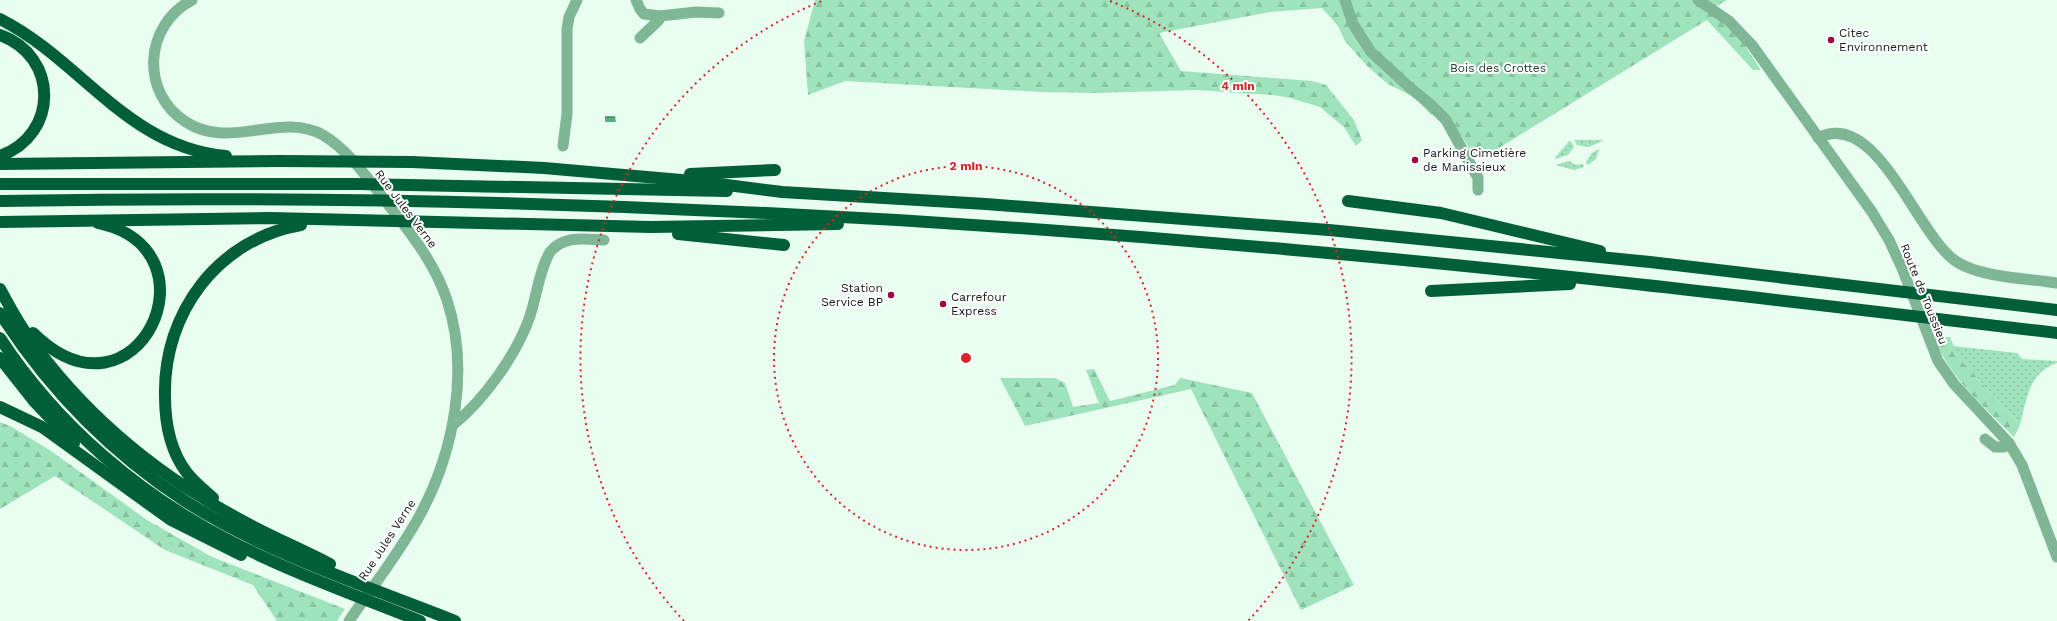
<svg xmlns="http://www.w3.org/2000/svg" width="2057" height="621" font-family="'Work Sans',sans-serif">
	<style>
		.grass { fill: url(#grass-dots) }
		.forest { fill: url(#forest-firs) }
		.water { fill: url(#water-rules) }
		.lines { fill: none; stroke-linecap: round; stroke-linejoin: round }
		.minor { stroke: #7eb696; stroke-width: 11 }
		.highway { stroke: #005f39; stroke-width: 12 }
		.ring { fill: none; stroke: #d62828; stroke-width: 2; stroke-dasharray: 2 4 }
		.poi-dot { fill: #a00342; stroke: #fff; stroke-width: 1.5 }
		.labels { text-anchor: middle; stroke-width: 4; stroke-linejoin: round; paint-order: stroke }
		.poi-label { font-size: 12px; fill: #131a15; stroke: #fff; text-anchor: start }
		.park-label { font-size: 12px; fill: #1c412d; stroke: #fff }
		.street-label { font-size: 12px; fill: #131a15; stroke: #fff }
		.centre { fill: #d62828; stroke: #fff; stroke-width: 2 }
		.ring-label { font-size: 12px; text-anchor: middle; font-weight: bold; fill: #d62828; stroke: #fff; stroke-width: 4; stroke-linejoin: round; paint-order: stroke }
	</style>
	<defs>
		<pattern id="grass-dots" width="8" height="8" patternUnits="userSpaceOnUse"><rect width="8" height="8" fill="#9ee3bb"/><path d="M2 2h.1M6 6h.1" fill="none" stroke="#87c2a0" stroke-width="1.8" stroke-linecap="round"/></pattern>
		<pattern id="forest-firs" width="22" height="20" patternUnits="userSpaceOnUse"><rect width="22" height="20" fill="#9ee3bb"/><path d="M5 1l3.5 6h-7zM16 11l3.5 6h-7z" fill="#87c2a0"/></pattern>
		<pattern id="water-rules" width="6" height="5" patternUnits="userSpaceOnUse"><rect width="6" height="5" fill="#5bb082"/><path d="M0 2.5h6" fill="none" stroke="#4a8e69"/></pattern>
	</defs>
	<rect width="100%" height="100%" fill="#e9fdf1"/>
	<!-- grass -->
	<g class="grass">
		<polygon points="1570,140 1574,147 1568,155 1554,159"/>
		<polygon points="1574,140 1604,140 1589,147 1577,145"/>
		<polygon points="1599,149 1596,159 1588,165 1586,162 1592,153"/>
		<polygon points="1569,161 1576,165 1583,164 1584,167 1574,170 1555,165"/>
		<path d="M 1953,346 L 2017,353 L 2022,359 L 2057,361 L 2057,363 C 2028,373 2027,399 2020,425 L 1958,357 Z"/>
	</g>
	<!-- forest -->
	<g class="forest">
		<polygon points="815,0 1727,0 1710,10 1740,38 1761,70 1753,70 1707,20 1481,159 1475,157 1444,110 1431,115 1414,97 1388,84 1367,66 1345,41 1338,26 1322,8 1270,12 1159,33 1181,71 1312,81 1326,85 1354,120 1362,140 1356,146 1344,127 1320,107 1290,98 1273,95 1196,90 1097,93 1041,92 845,81 808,95 804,41"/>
		<path d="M 1934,337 L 1950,337 L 1958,357 L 2020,425 L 2014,437 C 1984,406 1949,378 1934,337 Z"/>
		<polygon points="1094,369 1110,401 1175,385 1180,378 1252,393 1354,585 1301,610 1191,389 1025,426 1000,378 1055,378 1065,383 1073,407 1099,403 1086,370"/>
		<polygon points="0,422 12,427 51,451 147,520 212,557 345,609 337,621 277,621 253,585 165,550 55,476 0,509"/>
	</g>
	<!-- water -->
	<polygon class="water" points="605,116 615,116 616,122 605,122"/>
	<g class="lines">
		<!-- minor -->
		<g class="minor">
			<path d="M 192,0 C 144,25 140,93 186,122 C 230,151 280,111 323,135 C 353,153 373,187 395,213 C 416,240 436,267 447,300 C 470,370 454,452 420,515 C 400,552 373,586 349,621"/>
			<polyline points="636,0 640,9 644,14 660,16 696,12 719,13"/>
			<polyline points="1345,0 1353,24 1371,52 1409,87 1430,104 1446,120 1478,178 1478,190"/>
			<polyline points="1698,0 1729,21 1752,45 1872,212 1889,240 1902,268 1938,361 1954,384 2009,443 2022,465 2057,557"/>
			<polyline points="640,38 659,20 660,16"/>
			<path d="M 1818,138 C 1877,107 1917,237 1957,262 C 1983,278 2026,278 2057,283"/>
			<polyline points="563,146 567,114 567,29 569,17 577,0"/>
			<path d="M 453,425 C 484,400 517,354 530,316 C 537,295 539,271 550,252 C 564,235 584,239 604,240"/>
			<polyline points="1985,439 1995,447 2004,447 2009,443"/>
		</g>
		<!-- highway -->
		<g class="highway">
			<path d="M 0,19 C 80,59 127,147 226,156"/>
			<path d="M 0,35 C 59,56 59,135 0,156"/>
			<polyline points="0,164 279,161 412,162 544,168 704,182 782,192 986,204 1329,230 1650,262 2057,310"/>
			<polyline points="690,174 775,170"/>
			<polyline points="0,184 357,184 727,191"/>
			<path d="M 0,201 C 432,193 864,211 1294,250 C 1549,272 1803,303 2057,333"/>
			<polyline points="1348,201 1441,213 1600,251"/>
			<polyline points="0,222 271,218 651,227 838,224"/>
			<polyline points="678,234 784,245"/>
			<path d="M 0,289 C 9,305 17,321 28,336 C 83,414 157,475 241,520 C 270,536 301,549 330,564"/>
			<polyline points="1431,291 1570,284"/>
			<path d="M 0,313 C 48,388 110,452 185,501 C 268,554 364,585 455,621"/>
			<path d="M 33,333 C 137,435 223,249 98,223"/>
			<path d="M 0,338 C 57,425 140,496 232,542 C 293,573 357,596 420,621"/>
			<polyline points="0,358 34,401 74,443"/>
			<polyline points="0,407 42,427 171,520 241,555"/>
			<path d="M 213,498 C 204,490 194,482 187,473 C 170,451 165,423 165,396 C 163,313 218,239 301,225"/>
		</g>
	</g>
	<!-- distance rings -->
	<g class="ring">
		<circle cx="966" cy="358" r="192"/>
		<path d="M684 621A385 385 0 0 1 822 1M1110 1A385 385 0 0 1 1248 621"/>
	</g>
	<!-- markers -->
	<g class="poi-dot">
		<circle cx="1831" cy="40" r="4"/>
		<circle cx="1415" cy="160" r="4"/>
		<circle cx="891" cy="295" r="4"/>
		<circle cx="943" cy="304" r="4"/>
	</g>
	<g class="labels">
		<!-- poi labels -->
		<g class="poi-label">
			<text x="1839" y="37">Citec<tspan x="1839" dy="14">Environnement</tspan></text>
			<text x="1423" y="157">Parking Cimetière<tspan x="1423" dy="14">de Manissieux</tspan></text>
			<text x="883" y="292" text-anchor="end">Station<tspan x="883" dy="14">Service BP</tspan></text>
			<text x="951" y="301">Carrefour<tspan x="951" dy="14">Express</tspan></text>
		</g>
		<!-- park labels -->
		<g class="park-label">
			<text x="1498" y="72">Bois des Crottes</text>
		</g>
		<!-- street labels -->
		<g class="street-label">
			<text transform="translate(406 209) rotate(53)" y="4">Rue Jules Verne</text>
			<text transform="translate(1924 294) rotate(68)" y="4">Route de Toussieu</text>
			<text transform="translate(387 540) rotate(-57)" y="4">Rue Jules Verne</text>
		</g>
	</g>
	<circle cx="966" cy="358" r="6" class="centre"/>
	<g class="ring-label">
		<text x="1238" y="90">4 min</text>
		<text x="966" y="170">2 min</text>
	</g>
</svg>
